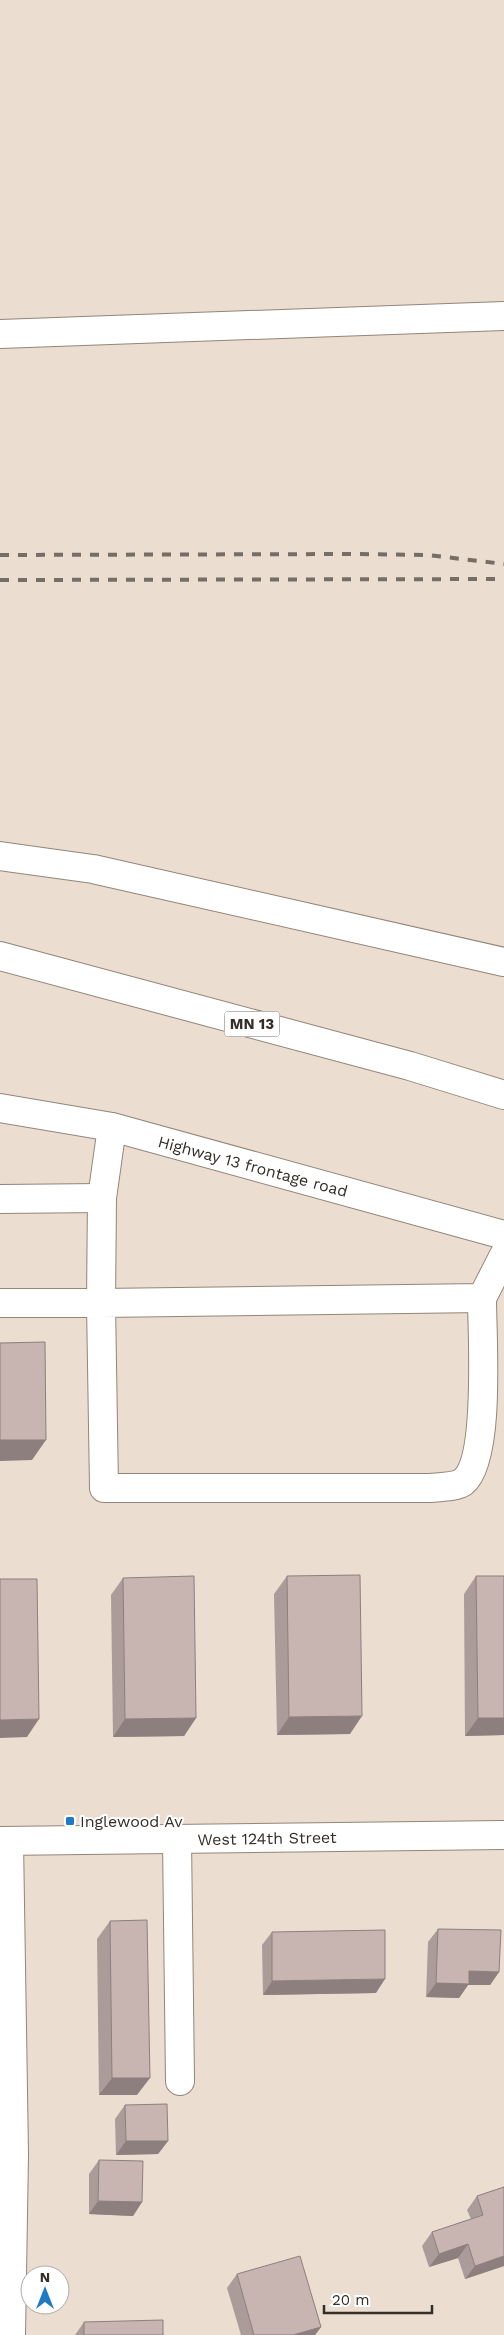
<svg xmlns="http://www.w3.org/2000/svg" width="504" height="2335" font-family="'Work Sans',sans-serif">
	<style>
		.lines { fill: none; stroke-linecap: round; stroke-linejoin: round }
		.minor-casing { stroke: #92857a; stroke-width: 30 }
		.highway-casing { stroke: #92857a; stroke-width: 30 }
		.minor { stroke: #fff; stroke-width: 28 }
		.highway { stroke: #fff; stroke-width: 28 }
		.rail { stroke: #766d65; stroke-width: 4; stroke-dasharray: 9 9; stroke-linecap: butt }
		.wall { fill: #ac9c99 }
		.shaded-wall { fill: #8c7f7d }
		.building { fill: #c8b5b2; stroke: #8c7f7d }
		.poi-dot { fill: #1e79c6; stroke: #fff; stroke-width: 2 }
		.labels { text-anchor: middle; stroke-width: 4; stroke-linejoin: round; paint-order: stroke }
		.shield { fill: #fff; stroke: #716d69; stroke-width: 1 }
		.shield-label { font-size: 15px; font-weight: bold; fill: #342e29 }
		.street-label { font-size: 16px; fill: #342e29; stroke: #fff }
		.poi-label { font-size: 16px; fill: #342e29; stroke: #fff; text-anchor: start }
	</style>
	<rect width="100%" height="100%" fill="#ebddd0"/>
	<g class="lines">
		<!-- minor casing -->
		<g class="minor-casing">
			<g id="minor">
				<polyline points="0,334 504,316"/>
				<polyline points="0,1108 112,1127 504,1235"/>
				<polyline points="0,1199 102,1198"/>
				<path d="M 482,1298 C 482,1335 491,1460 463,1482 C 456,1487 439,1487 430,1488 L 104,1488 L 101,1303 L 482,1298 L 504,1255"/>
				<polyline points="0,1303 101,1303 102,1198 112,1127"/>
				<polyline points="177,1839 180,2081"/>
				<polyline points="0,1841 504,1835"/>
				<polyline points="9,1841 14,2154 11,2335"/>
			</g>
		</g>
		<!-- highway casing -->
		<g class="highway-casing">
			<g id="highway">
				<polyline points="0,856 93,869 504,962"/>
				<polyline points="0,956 410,1066 504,1095"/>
			</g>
		</g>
		<!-- minor -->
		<use href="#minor" class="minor"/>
		<!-- highway -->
		<use href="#highway" class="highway"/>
		<!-- rail -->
		<g class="rail">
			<polyline points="0,555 358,554 428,555 504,564"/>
			<polyline points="0,580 504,579"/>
		</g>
	</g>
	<!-- wall -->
	<g class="wall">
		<polygon points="287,1576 350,1734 277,1735 274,1594"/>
		<polygon points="476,1576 504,1735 465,1736 464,1594"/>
		<polygon points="123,1578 196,1718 184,1736 113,1737 111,1595"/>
		<polygon points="110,1921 137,2095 99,2095 97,1939"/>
		<polygon points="438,1929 499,1972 490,1985 468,1985 459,1998 426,1997 428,1942"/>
		<polygon points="272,1932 376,1993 263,1995 262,1945"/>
		<polygon points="125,2105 168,2141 158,2154 116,2155 115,2119"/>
		<polygon points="99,2160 142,2202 133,2216 89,2214 89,2174"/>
		<polygon points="504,2187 504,2266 465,2279 458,2258 429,2267 422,2246 432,2232 471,2219 467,2210 477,2196"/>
		<polygon points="237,2274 321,2327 315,2335 241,2335 227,2288"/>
		<polygon points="84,2322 163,2335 75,2335"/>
	</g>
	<!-- shaded-wall -->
	<g class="shaded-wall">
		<polygon points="0,1440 46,1440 32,1460 0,1461"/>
		<polygon points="362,1716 350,1734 277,1735 289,1717"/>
		<polygon points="196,1718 184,1736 113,1737 125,1719"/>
		<polygon points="478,1718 504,1718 504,1735 465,1736"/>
		<polygon points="39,1719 27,1737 0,1738 0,1720"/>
		<polygon points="469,1971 499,1972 490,1985 468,1985 459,1998 426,1997 436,1983"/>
		<polygon points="385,1979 376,1993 263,1995 272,1981"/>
		<polygon points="112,2078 150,2078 137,2095 99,2095"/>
		<polygon points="126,2141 168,2141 158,2154 116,2155"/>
		<polygon points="98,2201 142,2202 133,2216 89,2214"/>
		<polygon points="468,2244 458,2258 429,2267 439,2254"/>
		<polygon points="504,2256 504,2266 465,2279 475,2266"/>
		<polygon points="321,2327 315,2335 293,2335"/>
	</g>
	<!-- building -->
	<g class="building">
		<polygon points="45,1342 46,1440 0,1440 0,1343"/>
		<polygon points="360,1575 362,1716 289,1717 287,1576"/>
		<polygon points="194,1576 196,1718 125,1719 123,1578"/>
		<polygon points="476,1576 504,1576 504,1718 478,1718"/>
		<polygon points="0,1579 37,1579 39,1719 0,1720"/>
		<polygon points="147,1920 150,2078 112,2078 110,1921"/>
		<polygon points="438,1929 501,1930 499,1972 469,1971 469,1984 436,1983"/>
		<polygon points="385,1930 385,1979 272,1981 272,1932"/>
		<polygon points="167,2104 168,2141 126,2141 125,2105"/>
		<polygon points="99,2160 143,2161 142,2202 98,2201"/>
		<polygon points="504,2187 504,2256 475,2266 468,2244 439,2254 432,2232 483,2215 477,2196"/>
		<polygon points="300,2256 321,2327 293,2335 254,2335 237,2274"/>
		<polygon points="163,2320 163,2335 84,2335 84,2322"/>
	</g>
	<!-- markers -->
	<rect class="poi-dot" x="65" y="1816" width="10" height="10" rx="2.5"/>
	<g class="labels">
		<!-- shield labels -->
		<rect class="shield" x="224.5" y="1011.5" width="55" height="25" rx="4"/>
		<g class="shield-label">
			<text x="252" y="1029">MN 13</text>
		</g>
		<!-- street labels -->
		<g class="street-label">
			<text transform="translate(253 1166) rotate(15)" y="6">Highway 13 frontage road</text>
			<text transform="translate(267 1838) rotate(-1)" y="6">West 124th Street</text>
		</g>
		<!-- poi labels -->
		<g class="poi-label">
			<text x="80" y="1827">Inglewood Av</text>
		</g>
	</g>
	<!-- north arrow -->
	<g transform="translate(45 2290)"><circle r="24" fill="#ffffff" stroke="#aeaba9"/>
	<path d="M0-4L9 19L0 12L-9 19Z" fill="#1e79c6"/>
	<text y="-8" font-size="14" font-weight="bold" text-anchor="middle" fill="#342e29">N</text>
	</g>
	<!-- scale -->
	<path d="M324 2305v8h108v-8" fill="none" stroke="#342e29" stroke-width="2.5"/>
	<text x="332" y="2305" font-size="15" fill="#342e29" stroke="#ffffff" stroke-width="4" paint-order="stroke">20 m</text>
</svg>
